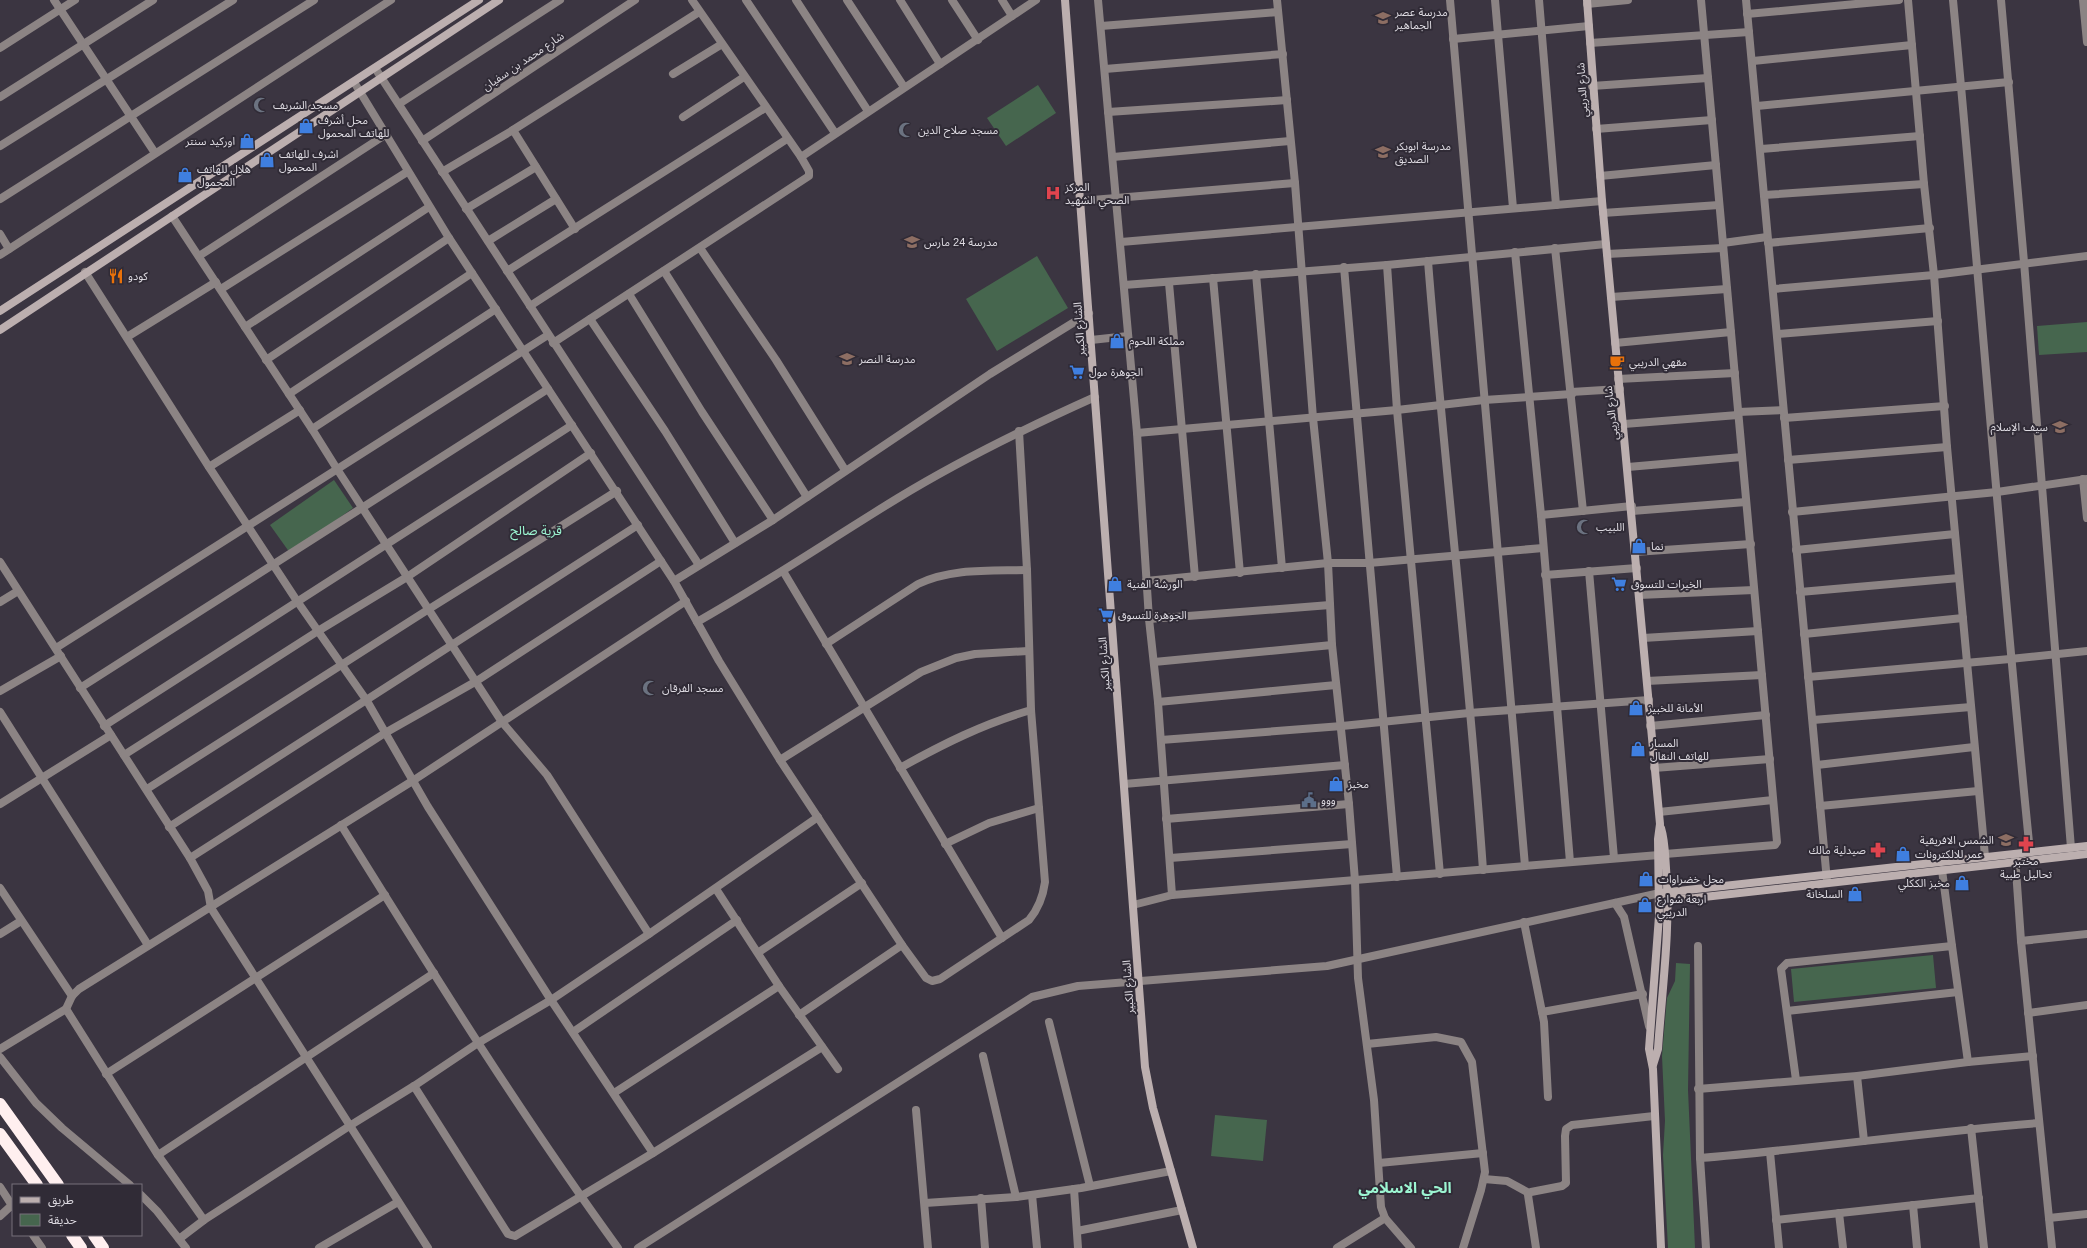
<svg xmlns="http://www.w3.org/2000/svg" width="2087" height="1248" font-family="Helvetica,'Noto Sans Arabic',sans-serif">
	<style>
		.green { fill: #46664e }
		.lines { fill: none; stroke-linecap: round; stroke-linejoin: round }
		.street { stroke: #8c8484; stroke-width: 8 }
		.secondary { stroke: #bcafaf; stroke-width: 8 }
		.highway { stroke: #ffefef; stroke-width: 12 }
		.labels { text-anchor: middle; stroke-width: 4; stroke-linejoin: round; paint-order: stroke }
		.poi-label { font-size: 11px; fill: #dedbe2; stroke: #302b36; text-anchor: start }
		.street-label { font-size: 11px; fill: #dedbe2; stroke: #302b36 }
		.quarter-label { font-size: 13px; fill: #9cf6d2; stroke: #302b36 }
		.district-label { font-size: 15px; font-weight: bold; fill: #9cf6d2; stroke: #302b36 }
	</style>
	<rect width="100%" height="100%" fill="#3b3541"/>
	<!-- green -->
	<g class="green">
		<polygon points="1038,85 1056,113 1006,146 987,118"/>
		<polygon points="1037,256 1068,308 997,351 966,299"/>
		<polygon points="2087,322 2087,352 2039,355 2037,326"/>
		<polygon points="334,480 353,508 290,553 270,525"/>
		<polygon points="1933,955 1936,988 1794,1002 1791,969"/>
		<polygon points="1676,963 1690,964 1688,1090 1695,1248 1668,1248 1663,1155 1665,1121 1662,1056 1667,998 1675,981"/>
		<polygon points="1215,1115 1267,1120 1263,1161 1211,1156"/>
	</g>
	<g class="lines">
		<!-- street -->
		<g class="street">
			<polyline points="54,0 155,153"/>
			<polyline points="746,0 835,133"/>
			<polyline points="796,0 868,111"/>
			<polyline points="847,0 904,87"/>
			<polyline points="900,0 940,64"/>
			<polyline points="952,0 978,40"/>
			<polyline points="1002,0 1012,16"/>
			<polyline points="1098,0 1137,433 1149,619 1158,702 1172,895 1659,855"/>
			<polyline points="1277,0 1295,183 1313,418 1328,563 1332,645 1349,804 1355,881 1358,978 1374,1100 1381,1207 1385,1218 1411,1248"/>
			<polyline points="1450,0 1525,866"/>
			<polyline points="1495,0 1513,208"/>
			<polyline points="1539,0 1556,205"/>
			<polyline points="1746,0 1827,881"/>
			<polyline points="1908,0 1924,184 1934,275 1947,447 1985,856"/>
			<path d="M 1953,0 C 1980,284 2001,568 2030,852"/>
			<polyline points="2001,0 2024,262 2071,848"/>
			<polyline points="2083,0 2087,42"/>
			<polyline points="1587,4 1628,0"/>
			<polyline points="1747,14 1899,0"/>
			<polyline points="1101,26 1278,12"/>
			<polyline points="1453,39 1589,26"/>
			<polyline points="1590,43 1749,32"/>
			<polyline points="0,48 75,0"/>
			<polyline points="1753,61 1912,45"/>
			<polyline points="375,68 699,565"/>
			<polyline points="1105,69 1283,54"/>
			<polyline points="673,74 722,44"/>
			<path d="M 354,82 L 449,238 L 674,581 L 719,661 L 780,760 L 902,945 L 926,978 L 932,981 L 940,979 L 1029,920 C 1039,908 1043,897 1045,882 L 1031,710 L 1027,570 L 1019,431"/>
			<polyline points="1592,86 1708,78"/>
			<polyline points="0,97 153,0"/>
			<polyline points="399,104 560,0"/>
			<polyline points="1757,106 2009,82"/>
			<polyline points="1108,112 1287,100"/>
			<polyline points="683,117 744,77"/>
			<polyline points="1596,129 1712,120"/>
			<polyline points="513,130 575,229"/>
			<polyline points="422,141 635,0"/>
			<polyline points="0,146 233,0"/>
			<polyline points="1761,149 1920,136"/>
			<polyline points="801,157 1036,0"/>
			<polyline points="1113,157 1290,141"/>
			<polyline points="442,172 513,130 699,12"/>
			<polyline points="1600,176 1716,165"/>
			<polyline points="1764,195 1924,184"/>
			<polyline points="0,199 314,0"/>
			<polyline points="1080,201 1295,183"/>
			<polyline points="466,209 536,167"/>
			<polyline points="1603,213 1719,205"/>
			<polyline points="172,216 312,429 337,469 502,722 547,775 649,934"/>
			<polyline points="0,234 9,249"/>
			<polyline points="488,241 556,199"/>
			<polyline points="1121,242 1602,201"/>
			<polyline points="1723,243 1767,237"/>
			<polyline points="1768,243 1930,228"/>
			<polyline points="700,248 776,360 845,470"/>
			<polyline points="1555,248 1583,511"/>
			<polyline points="1515,252 1541,515 1570,862"/>
			<polyline points="1607,254 1723,248"/>
			<polyline points="0,255 391,0"/>
			<polyline points="199,256 385,135"/>
			<path d="M 1428,261 C 1444,464 1469,667 1483,870"/>
			<polyline points="1387,265 1397,410 1440,874"/>
			<polyline points="1344,267 1397,877"/>
			<polyline points="507,271 765,108"/>
			<polyline points="664,271 807,497"/>
			<polyline points="85,272 209,467 297,601 367,701 428,807 551,1000 653,1153"/>
			<polyline points="1256,274 1282,568"/>
			<polyline points="1213,278 1240,573"/>
			<polyline points="1169,283 1195,577"/>
			<polyline points="1124,285 1387,265 1606,244"/>
			<polyline points="221,289 407,172"/>
			<polyline points="1773,289 1934,275 2087,256"/>
			<polyline points="629,294 702,412 773,520"/>
			<polyline points="1611,297 1727,289"/>
			<polyline points="530,306 787,139"/>
			<polyline points="590,319 665,431 735,543"/>
			<polyline points="245,327 429,207"/>
			<polyline points="1777,334 1938,321"/>
			<polyline points="127,337 216,282"/>
			<polyline points="1091,340 1128,336"/>
			<polyline points="553,343 809,176 809,171 801,157 692,0"/>
			<polyline points="1615,343 1731,332"/>
			<polyline points="266,360 449,238"/>
			<polyline points="1618,379 1735,373"/>
			<polyline points="1571,392 1620,389"/>
			<polyline points="289,394 472,273"/>
			<polyline points="1738,412 1783,410"/>
			<polyline points="1784,418 1945,406"/>
			<polyline points="1624,424 1738,415"/>
			<polyline points="312,429 496,309"/>
			<polyline points="1137,433 1397,410 1484,400 1572,394"/>
			<polyline points="1788,460 1947,447"/>
			<polyline points="209,467 300,410"/>
			<polyline points="1628,467 1742,457"/>
			<polyline points="2083,479 2087,518"/>
			<polyline points="1632,511 1746,502"/>
			<polyline points="1792,512 1997,492 2087,479"/>
			<polyline points="1541,515 1632,506"/>
			<polyline points="1796,550 1955,534"/>
			<polyline points="1635,552 1751,544"/>
			<polyline points="0,562 190,858 208,891 211,908 428,1248"/>
			<polyline points="783,571 1002,938"/>
			<polyline points="1589,571 1614,858"/>
			<polyline points="1545,575 1637,568"/>
			<polyline points="674,581 773,520 990,374 1089,313"/>
			<polyline points="1146,581 1328,563 1369,563 1543,548"/>
			<polyline points="1800,592 1959,578"/>
			<polyline points="1639,595 1754,590"/>
			<polyline points="0,602 18,591"/>
			<polyline points="1149,619 1330,605"/>
			<path d="M 697,622 C 766,583 831,539 898,498 C 962,459 1028,427 1095,397"/>
			<polyline points="1804,634 1963,618"/>
			<polyline points="1643,638 1758,631"/>
			<path d="M 826,644 L 918,584 C 952,568 990,571 1027,570"/>
			<polyline points="56,648 548,335"/>
			<polyline points="1154,662 1332,645"/>
			<polyline points="1808,677 2010,659 2087,651"/>
			<polyline points="1647,681 1762,675"/>
			<polyline points="80,688 548,389"/>
			<polyline points="0,691 61,656"/>
			<polyline points="1158,702 1336,685"/>
			<polyline points="0,712 148,945"/>
			<polyline points="1813,720 1971,707"/>
			<polyline points="104,726 572,425"/>
			<polyline points="1650,726 1766,715"/>
			<polyline points="1161,740 1342,726 1469,713 1649,700"/>
			<polyline points="124,755 318,631 407,577 591,453"/>
			<polyline points="780,760 921,672 956,658 975,654 1028,651"/>
			<polyline points="1817,765 1974,747"/>
			<path d="M 900,768 C 943,744 983,724 1031,710"/>
			<polyline points="1654,768 1770,759"/>
			<polyline points="1124,784 1345,765"/>
			<polyline points="147,789 429,609 617,491"/>
			<polyline points="0,804 111,735"/>
			<polyline points="1820,806 1978,791"/>
			<polyline points="1659,812 1773,800"/>
			<polyline points="1166,819 1349,804"/>
			<path d="M 341,825 C 430,968 519,1112 618,1248"/>
			<polyline points="169,827 638,525"/>
			<polyline points="945,844 989,823 1039,808"/>
			<polyline points="1665,854 1775,845 1777,842 1701,0"/>
			<polyline points="2015,856 2021,941 2052,1248"/>
			<polyline points="190,858 385,733 475,682 661,561"/>
			<polyline points="1170,858 1352,844"/>
			<polyline points="1942,870 1952,946"/>
			<polyline points="0,888 72,996"/>
			<polyline points="716,889 779,986 838,1069"/>
			<polyline points="1615,903 1624,917 1649,1026"/>
			<polyline points="1133,905 1172,895"/>
			<polyline points="1524,922 1544,1022 1548,1097"/>
			<polyline points="0,934 21,921"/>
			<polyline points="2021,941 2087,934"/>
			<polyline points="1698,946 1700,1158 1706,1248"/>
			<polyline points="759,952 862,883"/>
			<polyline points="66,1009 158,1155 204,1220"/>
			<polyline points="1787,1011 1958,992"/>
			<polyline points="1542,1012 1643,994"/>
			<polyline points="2028,1013 2087,1005"/>
			<polyline points="799,1015 902,945"/>
			<polyline points="1049,1022 1090,1186"/>
			<polyline points="573,1032 737,920"/>
			<polyline points="1367,1044 1436,1037 1461,1042 1472,1062 1485,1172 1481,1190 1463,1248"/>
			<polyline points="0,1049 66,1009 72,996 79,989 414,780 686,601"/>
			<polyline points="983,1056 1016,1197"/>
			<polyline points="0,1057 36,1103 62,1128 130,1185"/>
			<polyline points="106,1074 385,895"/>
			<polyline points="1857,1076 1864,1141"/>
			<polyline points="1796,1080 1781,969 1787,963 1952,946 1968,1062"/>
			<polyline points="414,1086 508,1234 515,1236 653,1153 822,1047"/>
			<polyline points="1698,1089 1857,1076 1968,1062 2033,1056"/>
			<polyline points="614,1093 779,986"/>
			<polyline points="916,1110 928,1248"/>
			<polyline points="1971,1128 1984,1248"/>
			<polyline points="1770,1152 1779,1248"/>
			<polyline points="158,1155 434,973"/>
			<path d="M 1700,1158 C 1813,1149 1925,1132 2039,1123"/>
			<polyline points="1379,1163 1483,1153"/>
			<polyline points="1484,1179 1507,1181 1529,1193"/>
			<polyline points="0,1187 13,1207"/>
			<polyline points="1074,1189 1078,1248"/>
			<polyline points="141,1195 157,1211 186,1248"/>
			<polyline points="1032,1195 1037,1248"/>
			<polyline points="981,1198 985,1248"/>
			<polyline points="925,1203 1016,1197 1081,1188 1171,1171"/>
			<polyline points="1913,1205 1917,1248"/>
			<polyline points="1839,1213 1843,1248"/>
			<polyline points="0,1216 12,1205"/>
			<polyline points="2049,1218 2087,1214"/>
			<polyline points="1776,1220 1979,1198"/>
			<polyline points="1077,1231 1182,1210"/>
			<polyline points="33,1235 42,1248"/>
			<polyline points="179,1239 204,1220 351,1125 414,1086 478,1043 551,1000 649,934 818,817"/>
			<polyline points="319,1248 398,1202"/>
			<polyline points="638,1248 1032,997 1078,986 1327,966 1660,893"/>
			<polyline points="1337,1248 1385,1218"/>
			<polyline points="1536,1248 1528,1195 1531,1192 1562,1186 1566,1183 1565,1136 1566,1129 1572,1125 1654,1116"/>
		</g>
		<!-- secondary -->
		<g class="secondary">
			<polyline points="1065,0 1145,1067 1153,1108 1193,1248"/>
			<polyline points="1587,0 1602,201 1660,824 1658,839 1659,916 1649,1049 1653,1069 1661,1248"/>
			<polyline points="0,311 479,0"/>
			<polyline points="0,330 499,0"/>
			<polyline points="1660,893 2087,846"/>
			<polyline points="1660,899 1695,898 2087,854"/>
			<path d="M 1653,1065 L 1658,1049 C 1662,989 1671,928 1666,868 C 1665,855 1665,841 1661,828"/>
		</g>
		<!-- highway -->
		<g class="highway">
			<polyline points="0,1104 58,1185"/>
			<polyline points="0,1134 37,1185"/>
			<polyline points="72,1235 81,1248"/>
			<polyline points="94,1235 103,1248"/>
		</g>
	</g>
	<!-- icons -->
	<defs>
		<g id="school-bare" transform="scale(1.2)"><path d="M0-5L7-2L0 1L-7-2ZM-4 1L0 2.5L4 1V4Q0 6-4 4Z" fill="#8d6e63" stroke="#302b36" stroke-width="2.5" paint-order="stroke"/></g>
		<g id="mosque-bare" transform="scale(1.2)"><path d="M3.5-4.9A6 6 0 1 0 3.5 4.9A5 5 0 1 1 3.5-4.9Z" fill="#6b7280" stroke="#302b36" stroke-width="2.5" paint-order="stroke"/></g>
		<g id="shop-bare" transform="scale(1.2)"><path d="M-5-2.5h2.3a2.7 3.5 0 0 1 5.4 0H5L5.5 6h-11ZM-1.5-2.5h3a1.5 2.3 0 0 0-3 0Z" fill="#3f7fe0" stroke="#302b36" stroke-width="2.5" paint-order="stroke"/></g>
		<g id="hospital-bare" transform="scale(1.2)"><path d="M-5-5h3v3.5h4V-5h3V5h-3V1.5h-4V5h-3Z" fill="#e0444e" stroke="#302b36" stroke-width="2.5" paint-order="stroke"/></g>
		<g id="restaurant-bare" transform="scale(1.2)"><path d="M-5-6h1v4h1v-4h1v4h1v-4h1v5L-1.5 .5V6h-2V.5L-5-1ZM5-6V6H3V1.5H1.5Q1.5-4 5-6Z" fill="#e8710a" stroke="#302b36" stroke-width="2.5" paint-order="stroke"/></g>
		<g id="cafe-bare" transform="scale(1.2)"><path d="M-5.5-4.5H6V0H3Q3 3.5 0 3.5H-2.5Q-5.5 3.5-5.5 0ZM3-3.2v2h1.7v-2ZM-6 4.5H4V6H-6Z" fill="#e8710a" stroke="#302b36" stroke-width="2.5" paint-order="stroke"/></g>
		<g id="supermarket-bare" transform="scale(1.2)"><path d="M-6-5.5h2.5l.6 2H6L4.5 2H-2.5L-4.4-4H-6ZM-1.5 3.2a1.3 1.3 0 1 0 .1 0ZM3 3.2a1.3 1.3 0 1 0 .1 0Z" fill="#3f7fe0" stroke="#302b36" stroke-width="2.5" paint-order="stroke"/></g>
		<g id="civic-bare" transform="scale(1.2)"><path d="M-.6-6.5H3V-4.5H.6V-3L4-1V1h2V6H-6V1h2V-1L-.6-3ZM-1.2 2.5V6h2.4V2.5Z" fill="#5c6f8a" stroke="#302b36" stroke-width="2.5" paint-order="stroke"/></g>
		<g id="pharmacy-bare" transform="scale(1.2)"><path d="M-2-6h4v4h4v4h-4v4h-4v-4h-4v-4h4Z" fill="#e0444e" stroke="#302b36" stroke-width="2.5" paint-order="stroke"/></g>
	</defs>
	<g fill-rule="evenodd">
		<use href="#school-bare" x="1383" y="18"/>
		<use href="#mosque-bare" x="261" y="105"/>
		<use href="#shop-bare" x="306" y="126"/>
		<use href="#mosque-bare" x="906" y="130"/>
		<use href="#shop-bare" x="247" y="141"/>
		<use href="#school-bare" x="1383" y="152"/>
		<use href="#shop-bare" x="267" y="160"/>
		<use href="#shop-bare" x="185" y="175"/>
		<use href="#hospital-bare" x="1053" y="193"/>
		<use href="#school-bare" x="912" y="242"/>
		<use href="#restaurant-bare" x="116" y="276"/>
		<use href="#shop-bare" x="1117" y="341"/>
		<use href="#school-bare" x="847" y="359"/>
		<use href="#cafe-bare" x="1617" y="362"/>
		<use href="#supermarket-bare" x="1077" y="372"/>
		<use href="#school-bare" x="2060" y="427"/>
		<use href="#mosque-bare" x="1584" y="527"/>
		<use href="#shop-bare" x="1639" y="546"/>
		<use href="#shop-bare" x="1115" y="584"/>
		<use href="#supermarket-bare" x="1619" y="584"/>
		<use href="#supermarket-bare" x="1106" y="615"/>
		<use href="#mosque-bare" x="650" y="688"/>
		<use href="#shop-bare" x="1636" y="708"/>
		<use href="#shop-bare" x="1638" y="749"/>
		<use href="#shop-bare" x="1336" y="784"/>
		<use href="#civic-bare" x="1309" y="800"/>
		<use href="#school-bare" x="2006" y="840"/>
		<use href="#pharmacy-bare" x="2026" y="844"/>
		<use href="#pharmacy-bare" x="1878" y="850"/>
		<use href="#shop-bare" x="1903" y="854"/>
		<use href="#shop-bare" x="1646" y="879"/>
		<use href="#shop-bare" x="1962" y="883"/>
		<use href="#shop-bare" x="1855" y="894"/>
		<use href="#shop-bare" x="1645" y="905"/>
	</g>
	<g class="labels">
		<!-- poi labels -->
		<g class="poi-label">
			<text x="1395" y="16">مدرسة عصر<tspan x="1395" dy="13">الجماهير</tspan></text>
			<text x="273" y="109">مسجد الشريف</text>
			<text x="318" y="124">محل أشرف<tspan x="318" dy="13">للهاتف المحمول</tspan></text>
			<text x="918" y="134">مسجد صلاح الدين</text>
			<text x="235" y="145" text-anchor="end">اوركيد سنتر</text>
			<text x="1395" y="150">مدرسة ابوبكر<tspan x="1395" dy="13">الصديق</tspan></text>
			<text x="279" y="158">اشرف للهاتف<tspan x="279" dy="13">المحمول</tspan></text>
			<text x="197" y="173">هلال للهاتف<tspan x="197" dy="13">المحمول</tspan></text>
			<text x="1065" y="191">المركز<tspan x="1065" dy="13">الصحي الشهيد</tspan></text>
			<text x="924" y="246">مدرسة 24 مارس</text>
			<text x="128" y="280">كودو</text>
			<text x="1129" y="345">مملكة اللحوم</text>
			<text x="859" y="363">مدرسة النصر</text>
			<text x="1629" y="366">مقهي الدريبي</text>
			<text x="1089" y="376">الجوهرة مول</text>
			<text x="2048" y="431" text-anchor="end">سيف الإسلام</text>
			<text x="1596" y="531">اللبيب</text>
			<text x="1651" y="550">نما</text>
			<text x="1127" y="588">الورشة الفنية</text>
			<text x="1631" y="588">الخيرات للتسوق</text>
			<text x="1118" y="619">الجوهرة للتسوق</text>
			<text x="662" y="692">مسجد الفرقان</text>
			<text x="1648" y="712">الأمانة للخبيز</text>
			<text x="1650" y="747">المسار<tspan x="1650" dy="13">للهاتف النقال</tspan></text>
			<text x="1348" y="788">مخبز</text>
			<text x="1321" y="804">ووو</text>
			<text x="1994" y="844" text-anchor="end">الشمس الافريقية</text>
			<text x="1866" y="854" text-anchor="end">صيدلية مالك</text>
			<text x="1915" y="858">عمر للالكترونات</text>
			<text x="2026" y="865" text-anchor="middle">مختبر<tspan x="2026" dy="13">تحاليل طبية</tspan></text>
			<text x="1658" y="883">محل خضراوات</text>
			<text x="1950" y="887" text-anchor="end">مخبز الككلي</text>
			<text x="1843" y="898" text-anchor="end">السلخانة</text>
			<text x="1657" y="903">اربعة شوارع<tspan x="1657" dy="13">الدريبي</tspan></text>
		</g>
		<!-- street labels -->
		<g class="street-label">
			<text transform="translate(523 61) rotate(-34)" y="4">شارع محمد بن سفيان</text>
			<text transform="translate(1582 90) rotate(-94)" y="4">شارع الدريبي</text>
			<text transform="translate(1079 329) rotate(-94)" y="4">الشارع الكبير</text>
			<text transform="translate(1611 413) rotate(-97)" y="4">شارع الدريبي</text>
			<text transform="translate(1104 664) rotate(-94)" y="4">الشارع الكبير</text>
			<text transform="translate(1128 987) rotate(-94)" y="4">الشارع الكبير</text>
		</g>
		<!-- quarter labels -->
		<g class="quarter-label">
			<text x="536" y="535">قرية صالح</text>
		</g>
		<!-- district labels -->
		<g class="district-label">
			<text x="1405" y="1193">الحي الاسلامي</text>
		</g>
	</g>
	<!-- legend -->
	<rect x="12" y="1184" width="130" height="52" fill="#302b36" stroke="#76717b"/>
	<rect x="20" y="1197" width="20" height="6" fill="#bcafaf" stroke="#76717b"/>
	<text x="48" y="1204" font-size="12" fill="#dedbe2">طريق</text>
	<rect x="20" y="1214" width="20" height="12" fill="#46664e" stroke="#76717b"/>
	<text x="48" y="1224" font-size="12" fill="#dedbe2">حديقة</text>
</svg>
